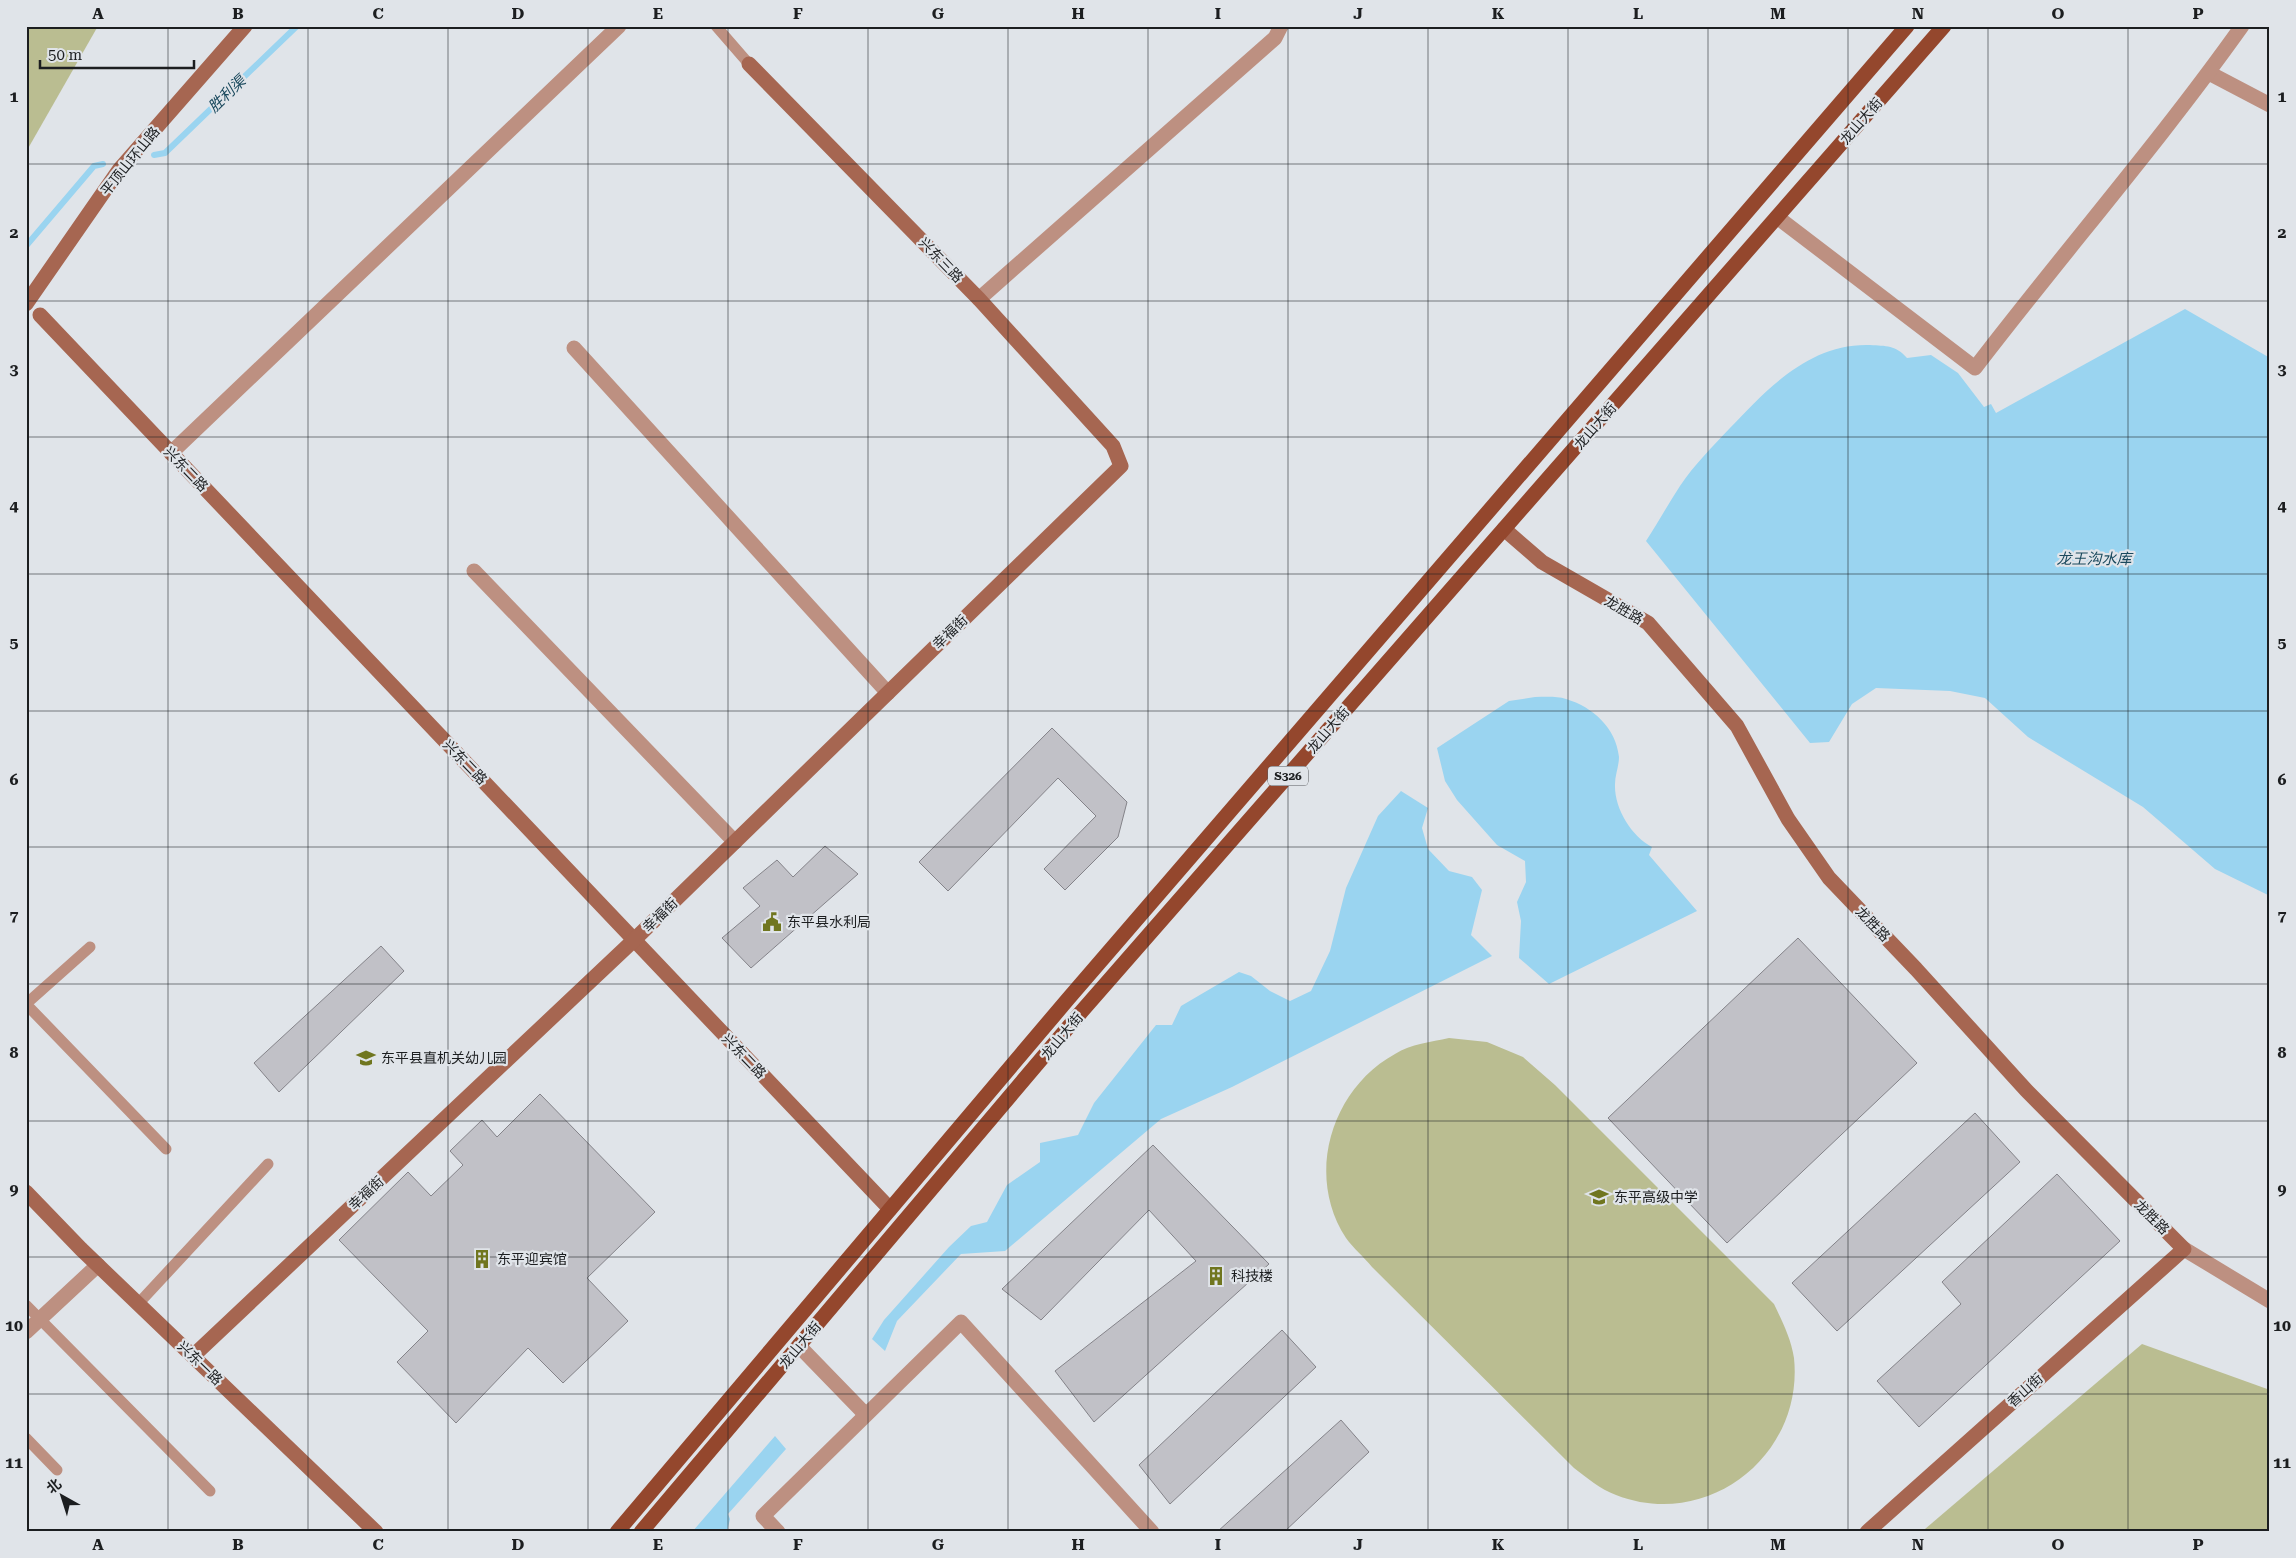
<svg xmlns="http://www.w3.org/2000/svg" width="2296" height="1558" font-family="'Roboto Serif','Noto Sans SC',serif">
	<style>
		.green { fill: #babd91 }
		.water { fill: #9ad4f0 }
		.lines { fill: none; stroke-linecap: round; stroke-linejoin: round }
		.stream { stroke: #9ad4f0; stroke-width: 6 }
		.building { fill: #c1c1c7; stroke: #848389 }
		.lane { stroke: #bd9081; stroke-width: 11 }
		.street { stroke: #bd9081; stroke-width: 15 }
		.secondary { stroke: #a66651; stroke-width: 15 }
		.primary { stroke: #94472d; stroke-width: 15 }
		.grid { fill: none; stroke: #1c1e20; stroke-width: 1; stroke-opacity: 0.55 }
		.labels { text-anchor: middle; stroke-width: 4.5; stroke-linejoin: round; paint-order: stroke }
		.shield { fill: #e0e4e9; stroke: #57595c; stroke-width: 1 }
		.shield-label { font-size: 12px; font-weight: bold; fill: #1c1e20 }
		.street-label { font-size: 14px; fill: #1c1e20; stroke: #e0e4e9 }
		.poi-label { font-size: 14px; fill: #1c1e20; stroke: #e0e4e9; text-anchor: start }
		.water-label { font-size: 15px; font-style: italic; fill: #1a495d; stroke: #e0e4e9 }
		.neatline { fill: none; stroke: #1c1e20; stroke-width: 2 }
		.grid-label { font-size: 16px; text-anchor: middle; font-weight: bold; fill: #1c1e20 }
	</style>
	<rect width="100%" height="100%" fill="#e0e4e9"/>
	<!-- green -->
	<g class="green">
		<polygon points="26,26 98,26 26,152"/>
		<path d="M 1449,1038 L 1487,1042 L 1523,1057 L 1555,1085 L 1774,1304 C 1782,1321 1791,1338 1794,1358 C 1804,1455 1708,1531 1616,1495 C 1600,1489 1587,1478 1574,1468 L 1372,1267 C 1364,1257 1353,1248 1346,1238 C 1305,1176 1331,1089 1395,1054 C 1411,1044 1431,1042 1449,1038 Z"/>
		<polygon points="2142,1344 2270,1390 2270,1532 1928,1532 1925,1529"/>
	</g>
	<!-- water -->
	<g class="water">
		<path d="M 2185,309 L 2270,358 L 2270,896 L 2215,869 L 2143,807 L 2028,737 L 1985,698 L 1950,691 L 1876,688 L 1852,704 L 1829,742 L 1810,743 L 1646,541 C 1658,523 1668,504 1680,486 C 1694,465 1713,446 1730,428 C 1768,388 1810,343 1870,345 C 1886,346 1896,345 1907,358 L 1931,355 L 1958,373 L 1984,407 L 1991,404 L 1996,413 Z"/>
		<path d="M 1535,697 C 1545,697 1557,696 1566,699 C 1593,707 1616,728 1619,757 C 1619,766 1615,775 1615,784 C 1614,808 1631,836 1652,847 L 1649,855 L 1697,911 L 1549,984 L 1519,958 L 1521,921 L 1517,902 L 1526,882 L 1525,861 L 1497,845 L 1457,800 L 1445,781 L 1437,748 L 1509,701 Z"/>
		<polygon points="1401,791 1428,808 1422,828 1428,849 1449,871 1472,877 1482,890 1471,935 1492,956 1232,1087 1161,1119 1005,1251 961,1254 897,1321 885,1351 872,1339 884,1320 949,1247 971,1226 987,1222 1007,1185 1040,1162 1040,1143 1078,1135 1094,1103 1156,1025 1172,1025 1181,1006 1239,972 1251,976 1270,991 1290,1001 1311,991 1330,951 1346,888 1378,816"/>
		<polygon points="775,1436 786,1449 728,1514 730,1519 727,1532 692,1532"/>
	</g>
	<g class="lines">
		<!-- stream -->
		<g class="stream">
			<polyline points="154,155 165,153 297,26"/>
			<polyline points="26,246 94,166 103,164"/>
		</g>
	</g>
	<!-- building -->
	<g class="building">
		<polygon points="1052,728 1127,802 1118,837 1065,890 1044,869 1096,816 1058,778 948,891 919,862"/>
		<polygon points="825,846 858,874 751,968 722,938 760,906 743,888 777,860 793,877"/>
		<polygon points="1798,938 1917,1063 1727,1243 1608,1118"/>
		<polygon points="381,946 404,971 279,1092 254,1063"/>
		<polygon points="540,1094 655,1212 587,1278 628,1321 563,1383 528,1348 456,1423 397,1362 428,1331 339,1240 408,1172 431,1196 463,1165 450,1151 482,1120 497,1137"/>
		<polygon points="1975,1113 2020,1162 1837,1331 1792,1283"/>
		<polygon points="1153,1145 1269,1264 1094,1422 1055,1371 1196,1261 1149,1210 1041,1320 1002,1289"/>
		<polygon points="2057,1174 2120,1241 1919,1427 1877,1381 1961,1304 1942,1282"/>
		<polygon points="1282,1330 1316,1367 1170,1504 1139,1465"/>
		<polygon points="1341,1420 1369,1452 1284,1532 1217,1532"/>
	</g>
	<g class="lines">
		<!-- lane -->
		<g class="lane">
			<polyline points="716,26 749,64"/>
			<polyline points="90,947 26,1004 166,1149"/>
			<polyline points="138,1304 268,1164"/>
			<polyline points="26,1305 210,1491"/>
			<polyline points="26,1438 57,1470"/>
		</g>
		<!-- street -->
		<g class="street">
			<polyline points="2209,73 2270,105"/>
			<path d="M 1777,217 L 1975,368 C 2063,253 2158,144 2242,26"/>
			<polyline points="979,299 1275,38 1281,26"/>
			<polyline points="574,348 888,693"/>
			<polyline points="171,453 619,26"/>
			<polyline points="474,571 735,842"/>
			<polyline points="2184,1249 2270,1301"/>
			<polyline points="26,1332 98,1265"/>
			<polyline points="799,1346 865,1414"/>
			<polyline points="778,1532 763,1516 961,1322 1152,1532"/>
		</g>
		<!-- secondary -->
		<g class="secondary">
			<polyline points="26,304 119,170 245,26"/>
			<polyline points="40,315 890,1209"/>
			<polyline points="1504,529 1542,562 1648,623 1737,726 1788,819 1829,878 1916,969 2026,1090 2184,1249 1867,1532"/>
			<polyline points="26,1192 81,1249 376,1532"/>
			<polyline points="193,1356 634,940 1121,466 1113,446 979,299 749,64"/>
		</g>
		<!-- primary -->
		<g class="primary">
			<polyline points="617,1532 1068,999 1907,26"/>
			<polyline points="641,1532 1082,1011 1944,26"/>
		</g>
	</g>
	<!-- grid -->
	<path class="grid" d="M 168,26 L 168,1532M 308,26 L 308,1532M 448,26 L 448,1532M 588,26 L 588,1532M 728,26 L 728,1532M 868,26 L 868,1532M 1008,26 L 1008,1532M 1148,26 L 1148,1532M 1288,26 L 1288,1532M 1428,26 L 1428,1532M 1568,26 L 1568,1532M 1708,26 L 1708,1532M 1848,26 L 1848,1532M 1988,26 L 1988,1532M 2128,26 L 2128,1532M 26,164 L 2270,164M 26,301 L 2270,301M 26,437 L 2270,437M 26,574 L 2270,574M 26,711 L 2270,711M 26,847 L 2270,847M 26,984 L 2270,984M 26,1121 L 2270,1121M 26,1257 L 2270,1257M 26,1394 L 2270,1394"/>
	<!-- icons -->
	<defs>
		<g id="civic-bare" transform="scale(1.5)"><path d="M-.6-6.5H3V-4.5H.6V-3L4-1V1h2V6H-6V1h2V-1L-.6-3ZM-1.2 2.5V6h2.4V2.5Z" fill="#70761f" stroke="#e0e4e9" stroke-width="2.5" paint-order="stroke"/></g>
		<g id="school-bare" transform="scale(1.5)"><path d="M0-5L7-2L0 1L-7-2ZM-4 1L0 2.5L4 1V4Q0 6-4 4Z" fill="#70761f" stroke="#e0e4e9" stroke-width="2.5" paint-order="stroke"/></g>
		<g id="building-bare" transform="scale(1.5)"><path d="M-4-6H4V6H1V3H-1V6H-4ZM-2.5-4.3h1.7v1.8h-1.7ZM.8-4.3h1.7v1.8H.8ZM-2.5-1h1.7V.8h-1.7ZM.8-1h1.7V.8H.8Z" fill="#70761f" stroke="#e0e4e9" stroke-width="2.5" paint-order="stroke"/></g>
	</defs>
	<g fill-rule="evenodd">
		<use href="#civic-bare" x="772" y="922"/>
		<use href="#school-bare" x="366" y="1058"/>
		<use href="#school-bare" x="1599" y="1197"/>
		<use href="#building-bare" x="482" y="1259"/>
		<use href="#building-bare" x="1216" y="1276"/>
	</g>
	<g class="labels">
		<!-- shield labels -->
		<rect class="shield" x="1268" y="766.5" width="40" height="19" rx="4"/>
		<g class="shield-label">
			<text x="1288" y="780">S326</text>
		</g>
		<!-- street labels -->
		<g class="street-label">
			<text transform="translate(1861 121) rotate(-49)" y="5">龙山大街</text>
			<text transform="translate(130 161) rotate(-51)" y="5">平顶山环山路</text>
			<text transform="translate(941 260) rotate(46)" y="5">兴东三路</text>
			<text transform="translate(1595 426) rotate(-49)" y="5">龙山大街</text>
			<text transform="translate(186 469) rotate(46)" y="5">兴东二路</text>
			<text transform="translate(1624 610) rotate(30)" y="5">龙胜路</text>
			<text transform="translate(950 632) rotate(-44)" y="5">幸福街</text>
			<text transform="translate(1328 730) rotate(-49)" y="5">龙山大街</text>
			<text transform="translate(465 762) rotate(46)" y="5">兴东二路</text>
			<text transform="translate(660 915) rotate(-44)" y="5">幸福街</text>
			<text transform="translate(1873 924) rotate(46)" y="5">龙胜路</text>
			<text transform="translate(1062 1036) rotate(-50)" y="5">龙山大街</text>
			<text transform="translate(744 1056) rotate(46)" y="5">兴东二路</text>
			<text transform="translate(366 1193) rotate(-43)" y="5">幸福街</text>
			<text transform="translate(2152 1217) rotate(45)" y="5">龙胜路</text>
			<text transform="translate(800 1345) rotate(-50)" y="5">龙山大街</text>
			<text transform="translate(200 1363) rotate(44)" y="5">兴东一路</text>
			<text transform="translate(2025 1390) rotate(-42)" y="5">香山街</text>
		</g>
		<!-- poi labels -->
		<g class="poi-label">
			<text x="787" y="927">东平县水利局</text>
			<text x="381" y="1063">东平县直机关幼儿园</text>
			<text x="1614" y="1202">东平高级中学</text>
			<text x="497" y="1264">东平迎宾馆</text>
			<text x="1231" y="1281">科技楼</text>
		</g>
		<!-- water labels -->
		<g class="water-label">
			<text transform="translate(227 94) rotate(-44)" y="5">胜利渠</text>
			<text x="2094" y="564">龙王沟水库</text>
		</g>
	</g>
	<!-- border -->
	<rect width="2296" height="1558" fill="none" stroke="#e0e4e9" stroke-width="55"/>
	<!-- north arrow -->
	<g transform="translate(62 1496) rotate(321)" stroke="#e0e4e9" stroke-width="4" paint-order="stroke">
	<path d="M0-4L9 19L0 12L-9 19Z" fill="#1c1e20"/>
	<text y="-8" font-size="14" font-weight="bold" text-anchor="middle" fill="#1c1e20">北</text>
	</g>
	<!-- scale -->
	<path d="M40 60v8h154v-8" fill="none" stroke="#1c1e20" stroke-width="2.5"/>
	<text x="48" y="60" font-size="15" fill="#1c1e20" stroke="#e0e4e9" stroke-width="4" paint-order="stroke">50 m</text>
	<rect x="28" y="28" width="2240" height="1502" class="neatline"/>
	<g class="grid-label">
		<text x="98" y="19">A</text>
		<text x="238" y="19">B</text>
		<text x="378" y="19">C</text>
		<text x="518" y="19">D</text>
		<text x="658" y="19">E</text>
		<text x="798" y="19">F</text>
		<text x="938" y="19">G</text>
		<text x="1078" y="19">H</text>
		<text x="1218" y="19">I</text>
		<text x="1358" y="19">J</text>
		<text x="1498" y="19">K</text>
		<text x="1638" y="19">L</text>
		<text x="1778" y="19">M</text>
		<text x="1918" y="19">N</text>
		<text x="2058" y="19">O</text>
		<text x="2198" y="19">P</text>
		<text x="14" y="102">1</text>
		<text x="2282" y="102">1</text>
		<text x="14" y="238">2</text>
		<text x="2282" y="238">2</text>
		<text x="14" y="375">3</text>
		<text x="2282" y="375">3</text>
		<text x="14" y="511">4</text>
		<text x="2282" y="511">4</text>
		<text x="14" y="648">5</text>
		<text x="2282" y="648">5</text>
		<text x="14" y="785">6</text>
		<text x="2282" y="785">6</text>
		<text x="14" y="921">7</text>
		<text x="2282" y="921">7</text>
		<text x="14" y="1058">8</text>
		<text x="2282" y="1058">8</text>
		<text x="14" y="1195">9</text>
		<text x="2282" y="1195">9</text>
		<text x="14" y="1331">10</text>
		<text x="2282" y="1331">10</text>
		<text x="14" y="1468">11</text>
		<text x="2282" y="1468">11</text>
		<text x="98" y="1550">A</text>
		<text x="238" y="1550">B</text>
		<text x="378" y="1550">C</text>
		<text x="518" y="1550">D</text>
		<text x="658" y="1550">E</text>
		<text x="798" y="1550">F</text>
		<text x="938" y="1550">G</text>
		<text x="1078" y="1550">H</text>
		<text x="1218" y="1550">I</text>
		<text x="1358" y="1550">J</text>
		<text x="1498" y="1550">K</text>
		<text x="1638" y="1550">L</text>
		<text x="1778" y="1550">M</text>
		<text x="1918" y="1550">N</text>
		<text x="2058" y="1550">O</text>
		<text x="2198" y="1550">P</text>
	</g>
</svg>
